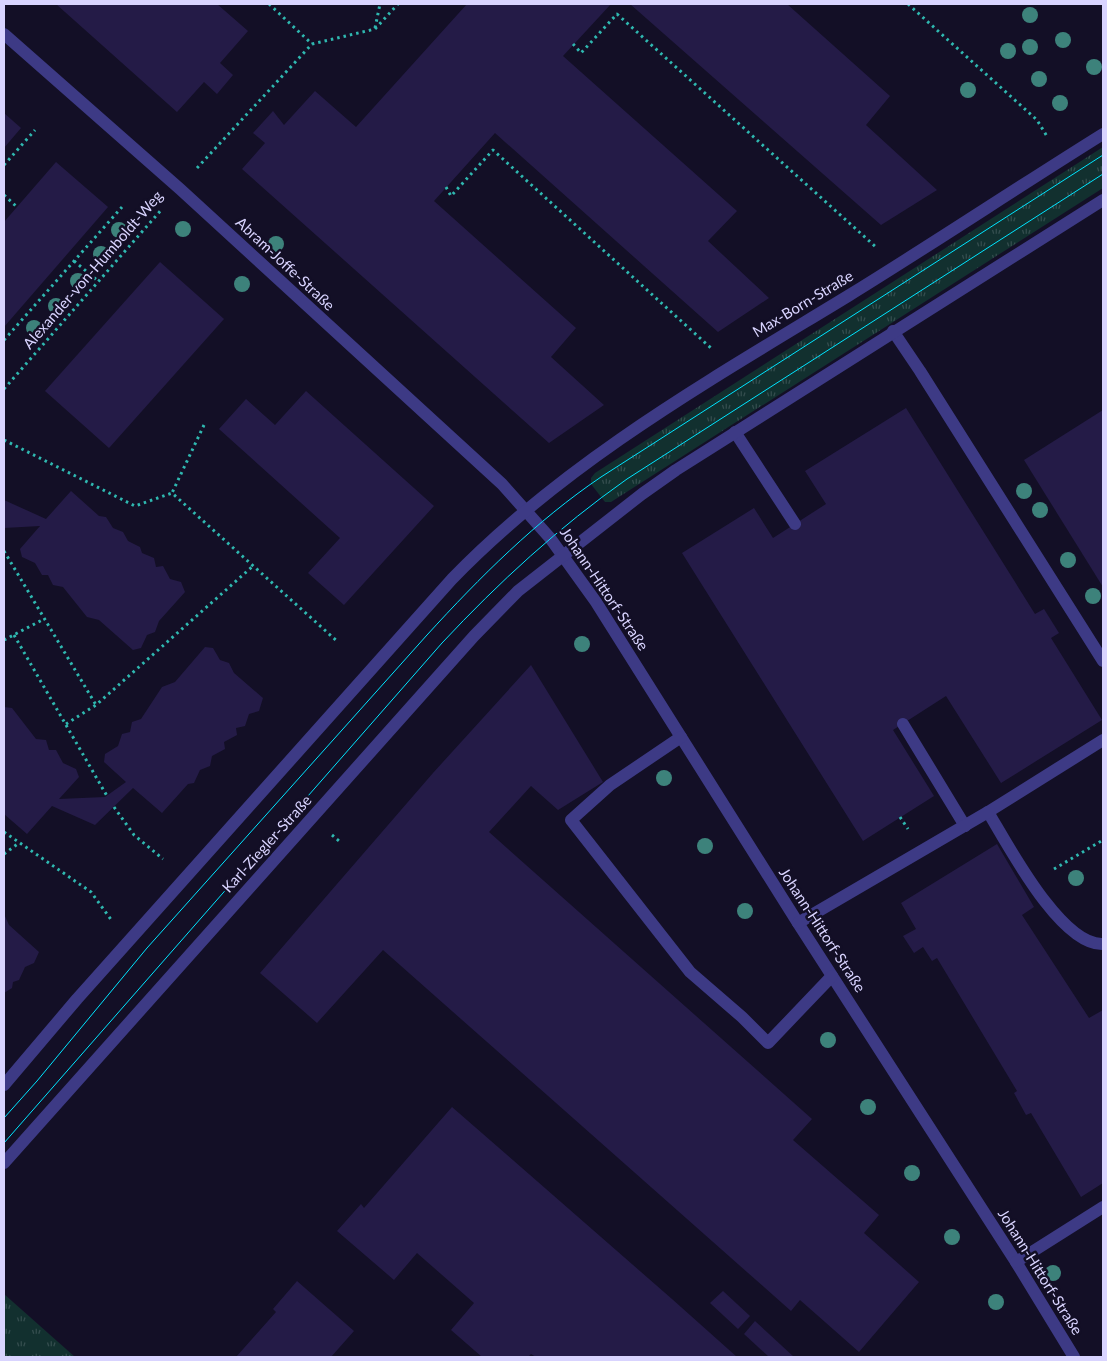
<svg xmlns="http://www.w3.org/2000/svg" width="1107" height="1361" font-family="Lato,sans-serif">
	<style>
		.grass { fill: url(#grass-tufts) }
		.building { fill: #241b47 }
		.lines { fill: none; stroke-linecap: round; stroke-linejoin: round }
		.path { stroke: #2fb8b0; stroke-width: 3; stroke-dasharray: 2.5 4; stroke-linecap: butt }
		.minor { stroke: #3d3a85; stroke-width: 12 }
		.tram { stroke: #00e5ff; stroke-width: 1 }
		.tree { fill: #3d827b }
		.labels { text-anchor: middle; stroke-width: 5; stroke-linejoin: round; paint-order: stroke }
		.street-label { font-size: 15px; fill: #d9d4ff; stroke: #130f26 }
	</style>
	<defs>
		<pattern id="grass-tufts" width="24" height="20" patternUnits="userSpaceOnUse" patternTransform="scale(1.25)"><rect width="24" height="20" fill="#12302f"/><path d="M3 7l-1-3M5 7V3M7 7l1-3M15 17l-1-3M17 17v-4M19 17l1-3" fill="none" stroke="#344d4e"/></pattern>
	</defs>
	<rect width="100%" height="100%" fill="#130f26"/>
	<!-- grass -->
	<g class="grass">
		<polygon points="1103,147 1103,188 611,502 605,502 591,484 591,478 595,473"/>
		<polygon points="4,1294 75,1357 4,1357"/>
	</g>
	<!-- building -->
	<g class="building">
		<polygon points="56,4 217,4 248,31 220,63 233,75 217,94 204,82 177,112"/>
		<polygon points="467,4 611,4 563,56 737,211 708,241 769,298 718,332 495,133 434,201 576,328 551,357 604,405 549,443 242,169 265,143 253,133 273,111 284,125 315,91 356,127"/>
		<polygon points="630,4 787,4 890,96 866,125 937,190 881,225"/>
		<polygon points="4,113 21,128 4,148"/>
		<polygon points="56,162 108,207 4,327 4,222"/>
		<polygon points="160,262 224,319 109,448 45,391"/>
		<polygon points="306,391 434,506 344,605 308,573 340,538 219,429 246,399 275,425"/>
		<polygon points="906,408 1035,614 1044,609 1059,633 1051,638 1102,720 1001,783 946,696 893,730 934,796 863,841 682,553 754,508 773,538 826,504 805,471"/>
		<polygon points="1103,410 1103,587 1024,460"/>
		<polygon points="71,491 99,516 106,517 113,528 123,532 128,541 140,547 142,553 154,558 156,567 163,566 170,579 181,582 185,592 159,621 155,632 147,635 141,648 133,650 99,620 87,617 63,587 53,585 48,575 42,575 35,563 22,557 20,549 40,526 4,528 4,500 46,519"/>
		<polygon points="205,647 213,648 220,660 229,663 234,673 263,698 259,711 249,714 245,726 236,728 237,735 224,742 225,749 212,756 210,766 200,770 194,783 188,784 162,813 133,788 95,825 52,806 27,834 4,814 4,707 12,708 36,739 46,740 49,750 56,750 63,763 76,769 79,777 59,799 105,797 126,782 104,762 105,754 118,746 122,734 130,732 132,722 141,719 162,687 175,682"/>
		<polygon points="531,665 603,782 558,810 531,786 489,832 812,1119 793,1140 879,1215 864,1233 919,1282 859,1352 800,1300 791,1311 383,950 317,1023 260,973 433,773"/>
		<polygon points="997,844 1034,907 1022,915 1089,1018 1103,1010 1103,1183 1081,1197 1031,1113 1026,1115 1014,1093 1017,1091 937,958 932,961 923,947 914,953 903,936 916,929 901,903"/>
		<polygon points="4,914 9,925 39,952 34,963 25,967 19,980 13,982 12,988 4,993"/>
		<polygon points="452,1107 672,1299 737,1357 536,1357 531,1354 528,1357 482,1357 451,1330 474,1303 417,1253 394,1280 337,1231 361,1204 364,1208"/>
		<polygon points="297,1281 354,1331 331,1357 236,1357 276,1312 273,1309"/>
		<polygon points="723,1291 750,1316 738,1329 710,1303"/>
		<polygon points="755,1321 794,1357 769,1357 744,1334"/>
	</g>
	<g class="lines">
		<!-- path -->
		<g class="path">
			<polyline points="269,4 312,44"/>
			<polyline points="908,4 1037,120 1048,138"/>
			<polyline points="375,28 380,4"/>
			<polyline points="573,44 581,53 617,14 877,248"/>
			<polyline points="4,165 35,130"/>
			<polyline points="197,168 312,44 375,29 398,4"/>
			<polyline points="446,187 451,196 493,150 712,349"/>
			<polyline points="4,195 17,207"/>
			<polyline points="74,261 98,281"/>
			<polyline points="4,340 122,207"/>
			<polyline points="4,389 162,209"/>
			<polyline points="204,425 172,493 338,642"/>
			<polyline points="4,440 135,506 172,493"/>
			<polyline points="4,551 96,705"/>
			<polyline points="14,635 107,796"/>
			<polyline points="4,640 44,619"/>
			<polyline points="66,724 96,705 253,566"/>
			<polyline points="114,807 134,835 163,859"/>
			<polyline points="900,817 908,829"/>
			<polyline points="4,832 91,892 112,921"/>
			<polyline points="332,835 339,841"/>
			<polyline points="4,854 19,843"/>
			<polyline points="1054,869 1103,840"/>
		</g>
		<!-- minor -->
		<g class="minor">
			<polyline points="4,34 180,189 502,484 550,538 596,602 798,923 1016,1262 1074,1357"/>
			<polyline points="893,331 920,371 1103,661"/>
			<polyline points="735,432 795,524"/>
			<polyline points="903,724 965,826"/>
			<polyline points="681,737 610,785 571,820 690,972 742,1017 768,1043 832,976"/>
			<path d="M 988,812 C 1008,845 1061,946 1103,944"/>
			<polyline points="798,923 988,812 1103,740"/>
			<path d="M 4,1085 L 77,999 L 452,579 C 565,462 710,380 848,296 C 934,243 1018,187 1103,134"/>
			<polyline points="4,1163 474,636 518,591 642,494 676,470 1103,200"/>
			<polyline points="1016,1262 1103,1207"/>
		</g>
		<!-- tram -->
		<g class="tram">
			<path d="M 4,1118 L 37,1081 L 147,948 L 427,635 C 480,577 536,521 601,477 L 1103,155"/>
			<path d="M 4,1143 L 442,643 C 499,582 559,527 627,479 L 1103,174"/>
		</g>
	</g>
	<!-- trees -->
	<g class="tree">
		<circle cx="1030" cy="15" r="8"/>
		<circle cx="1063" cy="40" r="8"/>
		<circle cx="1030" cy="47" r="8"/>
		<circle cx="1008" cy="51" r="8"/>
		<circle cx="1094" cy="67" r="8"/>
		<circle cx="1039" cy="79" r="8"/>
		<circle cx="968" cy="90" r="8"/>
		<circle cx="1060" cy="103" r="8"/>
		<circle cx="183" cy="229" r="8"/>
		<circle cx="119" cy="230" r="8"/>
		<circle cx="276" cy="244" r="8"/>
		<circle cx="101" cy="254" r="8"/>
		<circle cx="78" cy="281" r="8"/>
		<circle cx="242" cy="284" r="8"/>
		<circle cx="56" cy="306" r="8"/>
		<circle cx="34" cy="328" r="8"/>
		<circle cx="1024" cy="491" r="8"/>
		<circle cx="1040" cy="510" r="8"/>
		<circle cx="1068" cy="560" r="8"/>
		<circle cx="1093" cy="596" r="8"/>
		<circle cx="582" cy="644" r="8"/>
		<circle cx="664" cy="778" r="8"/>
		<circle cx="705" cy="846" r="8"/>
		<circle cx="1076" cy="878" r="8"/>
		<circle cx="745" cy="911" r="8"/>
		<circle cx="828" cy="1040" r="8"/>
		<circle cx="868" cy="1107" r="8"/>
		<circle cx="912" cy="1173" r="8"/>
		<circle cx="952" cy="1237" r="8"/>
		<circle cx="1053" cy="1273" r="8"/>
		<circle cx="996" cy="1302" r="8"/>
	</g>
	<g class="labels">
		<!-- street labels -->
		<g class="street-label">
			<text transform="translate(285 264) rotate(43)" y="5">Abram-Joffe-Straße</text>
			<text transform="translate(93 270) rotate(-49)" y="5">Alexander-von-Humboldt-Weg</text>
			<text transform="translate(803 304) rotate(-31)" y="5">Max-Born-Straße</text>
			<text transform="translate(604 589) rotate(56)" y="5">Johann-Hittorf-Straße</text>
			<text transform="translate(267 844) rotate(-48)" y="5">Karl-Ziegler-Straße</text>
			<text transform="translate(822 930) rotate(57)" y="5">Johann-Hittorf-Straße</text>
			<text transform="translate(1040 1272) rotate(58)" y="5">Johann-Hittorf-Straße</text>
		</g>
	</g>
	<!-- border -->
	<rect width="1107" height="1361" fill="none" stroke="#d9d4ff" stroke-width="10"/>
</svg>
